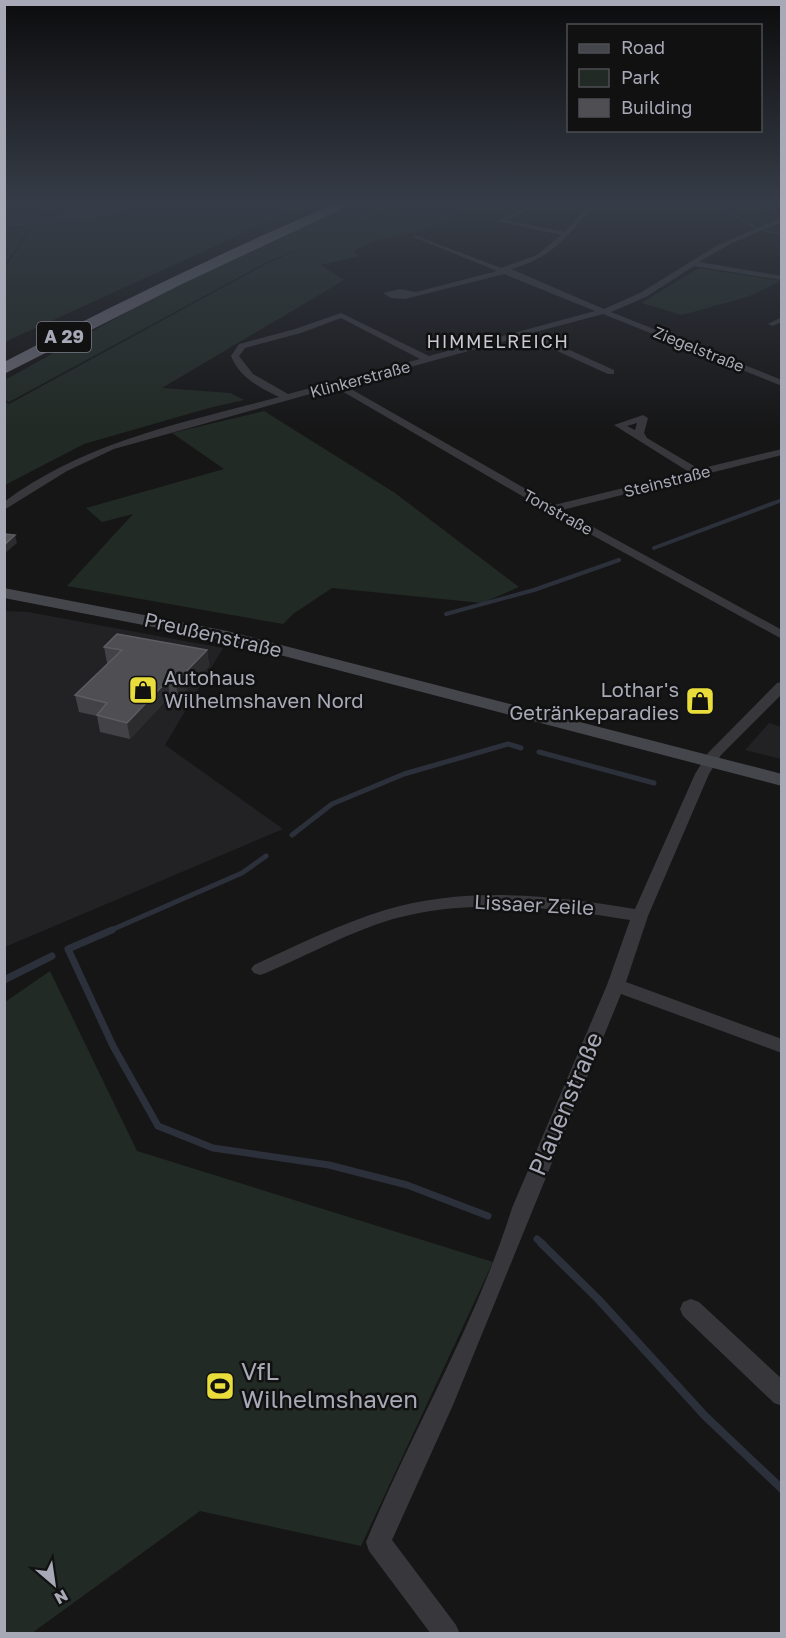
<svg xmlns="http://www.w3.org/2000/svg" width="786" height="1638" font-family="'Golos Text',sans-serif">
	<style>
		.built { fill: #222224 }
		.green { fill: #222a25 }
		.water { fill: #2c303b }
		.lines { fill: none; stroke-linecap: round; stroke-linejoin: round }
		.stream-far4 { stroke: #2c303b; stroke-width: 2 }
		.stream-far3 { stroke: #2c303b; stroke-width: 4 }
		.stream-far2 { stroke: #2c303b; stroke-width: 5 }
		.stream-far1 { stroke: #2c303b; stroke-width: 7 }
		.stream { stroke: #2c303b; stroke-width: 8 }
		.street { fill: #37373c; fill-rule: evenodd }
		.secondary { fill: #45454c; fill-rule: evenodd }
		.highway { fill: #63636d; fill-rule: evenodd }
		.wall { fill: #434347 }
		.shaded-wall { fill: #2c2c2f }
		.building { fill: #4e4e53; stroke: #5c5c63; stroke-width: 1.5 }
		.labels { text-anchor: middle; stroke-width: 5; stroke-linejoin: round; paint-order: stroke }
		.far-street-label { font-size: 16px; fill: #a8a9b7; stroke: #111112 }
		.shield { fill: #111112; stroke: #7b7b86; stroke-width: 1.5 }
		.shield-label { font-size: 18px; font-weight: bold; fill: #a8a9b7 }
		.far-neighbourhood-label { font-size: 18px; letter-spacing: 1.5px; fill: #c9c9d3; stroke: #111112 }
		.street-label { font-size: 20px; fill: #a8a9b7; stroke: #111112 }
		.poi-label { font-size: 20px; fill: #a8a9b7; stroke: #111112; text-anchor: start }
		.near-street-label { font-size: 24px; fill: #a8a9b7; stroke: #111112 }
		.near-poi-label { font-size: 24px; fill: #a8a9b7; stroke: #111112; text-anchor: start }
	</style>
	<rect width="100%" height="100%" fill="#161617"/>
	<!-- built -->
	<g class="built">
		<polygon points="4,611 28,612 223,648 165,745 283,829 5,947"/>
		<polygon points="769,723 781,727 781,759 745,750"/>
	</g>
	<!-- green -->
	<g class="green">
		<polygon points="5,201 120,201 43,216 5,219"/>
		<polygon points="177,201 322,201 257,227 5,342 5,268 33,225 66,223"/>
		<polygon points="364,201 412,201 344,231 416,201 496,201 422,231 375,241 354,250 359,256 321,265 344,280 162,388 230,393 244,400 209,408 84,444 5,485 5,402 9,404 268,263 307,246 267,262 9,402 5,400 5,380 154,297 293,231"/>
		<polygon points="31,226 5,266 5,228"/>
		<polygon points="699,268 781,281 747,297 682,315 641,303"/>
		<polygon points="264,411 395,493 519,587 482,603 332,588 293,614 283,624 67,586 133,514 102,522 86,508 224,469 172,433"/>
		<polygon points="50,971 137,1151 493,1262 361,1546 200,1511 32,1633 5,1633 5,1002"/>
	</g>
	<!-- water -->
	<polygon class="water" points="124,201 177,201 66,223 5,227 5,219 48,216"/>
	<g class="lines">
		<!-- stream-far4 -->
		<g class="stream-far4">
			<polyline points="719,201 735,216 755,227"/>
			<polyline points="765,231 782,234"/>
		</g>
		<!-- stream-far3 -->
		<g class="stream-far3">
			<polyline points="654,548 782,500"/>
			<polyline points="446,614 534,590 619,560"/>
		</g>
		<!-- stream-far2 -->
		<g class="stream-far2">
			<polyline points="539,752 654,783"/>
			<polyline points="292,835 332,804 404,774 508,744 521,748"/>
			<polyline points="109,931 242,873 266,856"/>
		</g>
		<!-- stream-far1 -->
		<g class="stream-far1">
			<polyline points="112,930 68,949 113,1046 158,1126 213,1148 329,1165 407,1185 488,1216"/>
			<polyline points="4,980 52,956"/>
			<polyline points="537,1239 543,1244"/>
		</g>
		<!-- stream -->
		<polyline class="stream" points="541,1243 598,1299 705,1416 782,1489"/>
		<!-- street -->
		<g class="street">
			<path d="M 532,201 L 544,203 L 506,220 L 565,232 L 589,204 L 592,201 L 600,201 C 567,233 558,256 511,269 L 604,309 L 640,293 L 716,246 L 782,217 L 782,222 L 730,244 L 699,262 L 782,276 L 782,280 L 694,266 L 646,297 L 611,312 L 782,380 L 782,386 L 603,314 L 532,333 L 614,370 L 614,374 L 608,374 L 524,336 L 344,385 L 554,505 L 689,472 L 614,425 L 643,415 L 648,418 L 644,433 L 647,438 L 699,469 L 782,449 L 782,455 L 562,510 L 782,630 L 782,639 L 548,511 L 335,387 L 114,449 L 67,471 L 4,510 L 4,502 C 86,441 183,423 279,397 C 259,387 240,378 231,356 L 239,344 L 295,329 L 341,313 L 429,356 L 595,311 L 504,274 L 405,299 L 391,298 L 383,293 L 400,289 L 416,292 L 497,271 L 414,237 L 414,235 L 501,268 L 537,255 L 561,235 L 496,221 L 535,203 ZM 341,318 L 420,359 L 288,394 L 253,374 L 239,356 L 245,348 L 301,333 ZM 637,423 L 635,430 L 627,426 Z"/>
			<polygon points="782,317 782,322 772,326 768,324"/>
			<path d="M 782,682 L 782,694 L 721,755 L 709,774 L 648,916 L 626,982 L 782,1039 L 782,1053 L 621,994 L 453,1405 L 392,1540 L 456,1625 L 460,1634 L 431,1634 L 369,1551 L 366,1542 C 412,1430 476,1324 512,1208 L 607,985 L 630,920 C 552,907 470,898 393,919 C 349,932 308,955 266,973 L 260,975 L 254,973 L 251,969 L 254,965 C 297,945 340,924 385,910 C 467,886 552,895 635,909 L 695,774 L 708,753 L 777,683 Z"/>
			<polygon points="691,1299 699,1302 782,1379 782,1406 774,1403 683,1316 680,1309 683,1302"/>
		</g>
		<!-- secondary -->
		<polygon class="secondary" points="4,588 227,631 782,774 782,786 226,641 4,598"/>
		<!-- highway -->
		<path class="highway" d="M 341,201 L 359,201 L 182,284 L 4,374 L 4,362 C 115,304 226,250 341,201 Z"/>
	</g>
	<!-- wall -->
	<polygon class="wall" points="104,647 207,650 209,666 178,698 170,696 130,739 100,732 97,716 79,712 75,695 109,663 107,663"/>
	<!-- shaded-wall -->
	<g class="shaded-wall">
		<polygon points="15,535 17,543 4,554 4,545"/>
		<polygon points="207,650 209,666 178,698 176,682"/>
		<polygon points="168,680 170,696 130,739 127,723"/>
	</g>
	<!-- building -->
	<g class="building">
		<polygon points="4,534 15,535 4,545"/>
		<polygon points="117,634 207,650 176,682 168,680 127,723 97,715 107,703 75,695 122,650 104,647"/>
	</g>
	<!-- sky -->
	<linearGradient id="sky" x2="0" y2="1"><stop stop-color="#0c0c0d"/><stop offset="0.47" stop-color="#363c47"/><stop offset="1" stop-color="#363c47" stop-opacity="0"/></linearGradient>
	<rect width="786" height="431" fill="url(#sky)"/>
	<!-- icons -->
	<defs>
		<g id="shop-square" transform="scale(1.5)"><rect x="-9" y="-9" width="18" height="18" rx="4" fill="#e9dd3c" stroke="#111112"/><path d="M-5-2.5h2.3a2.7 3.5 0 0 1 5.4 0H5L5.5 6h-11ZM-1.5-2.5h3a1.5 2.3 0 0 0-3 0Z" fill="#111"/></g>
		<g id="stadium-square" transform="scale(1.5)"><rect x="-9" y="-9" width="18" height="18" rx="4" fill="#e9dd3c" stroke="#111112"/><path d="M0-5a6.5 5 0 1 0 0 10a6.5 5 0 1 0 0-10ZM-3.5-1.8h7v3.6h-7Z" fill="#111"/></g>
	</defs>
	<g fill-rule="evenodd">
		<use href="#shop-square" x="143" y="690"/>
		<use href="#shop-square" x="700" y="701"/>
		<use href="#stadium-square" x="220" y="1386"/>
	</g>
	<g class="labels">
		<!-- far-street labels -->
		<g class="far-street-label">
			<text transform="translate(699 349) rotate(22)" y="6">Ziegelstraße</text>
			<text transform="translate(360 379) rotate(-15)" y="6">Klinkerstraße</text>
			<text transform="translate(667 481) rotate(-14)" y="6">Steinstraße</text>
			<text transform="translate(558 512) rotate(29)" y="6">Tonstraße</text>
		</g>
		<!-- shield labels -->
		<rect class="shield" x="37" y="322" width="54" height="30" rx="4.5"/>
		<g class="shield-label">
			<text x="64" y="343">A 29</text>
		</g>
		<!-- far-neighbourhood labels -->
		<g class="far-neighbourhood-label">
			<text x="498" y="348">HIMMELREICH</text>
		</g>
		<!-- street labels -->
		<g class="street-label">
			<text transform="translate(213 635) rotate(13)" y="7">Preußenstraße</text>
			<text transform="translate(534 905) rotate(3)" y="7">Lissaer Zeile</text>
		</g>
		<!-- poi labels -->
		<g class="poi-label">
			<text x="164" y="685">Autohaus<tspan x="164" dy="23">Wilhelmshaven Nord</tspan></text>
			<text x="679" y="697" text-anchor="end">Lothar's<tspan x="679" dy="23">Getränkeparadies</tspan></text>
		</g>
		<!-- near-street labels -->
		<g class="near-street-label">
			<text transform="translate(566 1104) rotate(-67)" y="8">Plauenstraße</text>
		</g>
		<!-- near-poi labels -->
		<g class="near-poi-label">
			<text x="241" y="1380">VfL<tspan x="241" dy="28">Wilhelmshaven</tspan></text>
		</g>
	</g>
	<!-- border -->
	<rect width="786" height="1638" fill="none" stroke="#a8a9b7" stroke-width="12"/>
	<!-- legend -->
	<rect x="567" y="24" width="195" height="108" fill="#111112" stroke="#4d4e54" stroke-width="1.5"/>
	<rect x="579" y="44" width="30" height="9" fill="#45454c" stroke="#4d4e54" stroke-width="1.5"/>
	<text x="621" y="54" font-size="18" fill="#a8a9b7">Road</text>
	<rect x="579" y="69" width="30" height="18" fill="#222a25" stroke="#4d4e54" stroke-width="1.5"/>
	<text x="621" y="84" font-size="18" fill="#a8a9b7">Park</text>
	<rect x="579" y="99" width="30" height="18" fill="#4e4e53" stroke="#4d4e54" stroke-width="1.5"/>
	<text x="621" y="114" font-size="18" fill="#a8a9b7">Building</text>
	<!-- north arrow -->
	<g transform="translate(54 1584) rotate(151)" stroke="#111112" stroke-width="4.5" paint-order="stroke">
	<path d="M0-4.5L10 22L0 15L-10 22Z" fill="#a8a9b7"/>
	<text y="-9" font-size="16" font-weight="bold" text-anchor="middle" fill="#a8a9b7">N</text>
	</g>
</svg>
